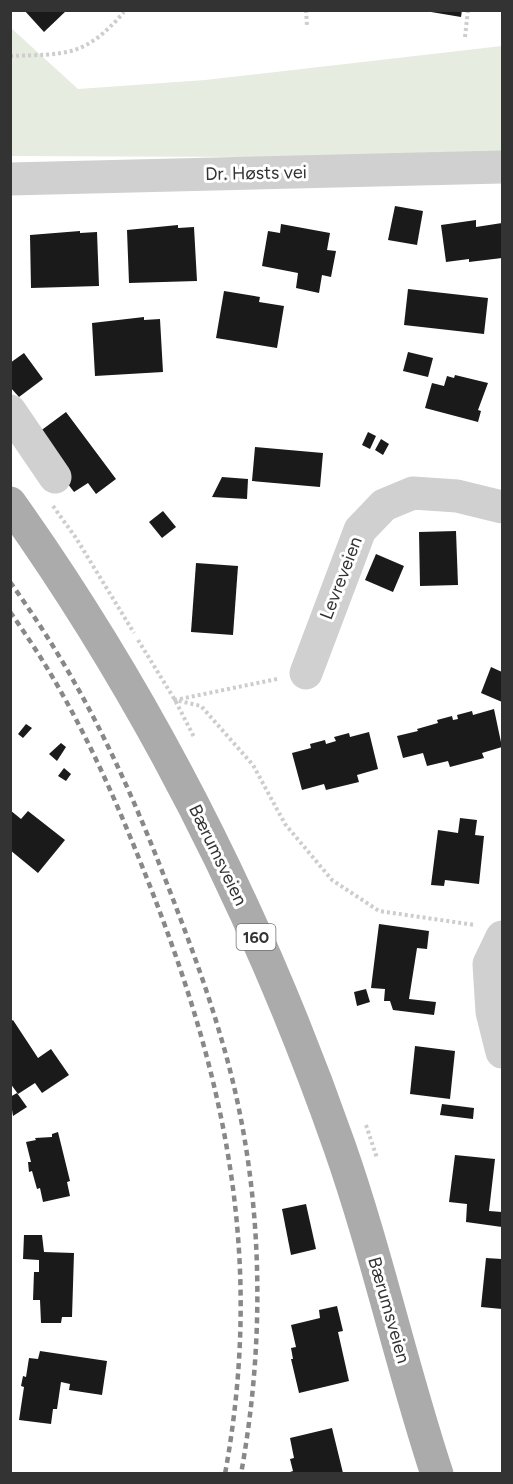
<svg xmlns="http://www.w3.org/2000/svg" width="513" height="1484" font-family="Figtree,sans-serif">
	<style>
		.green { fill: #e6ecdf }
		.building { fill: #1a1a1a }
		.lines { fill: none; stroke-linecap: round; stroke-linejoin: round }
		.path { stroke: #cdcdcd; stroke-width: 4; stroke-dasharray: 3 3; stroke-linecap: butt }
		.minor { stroke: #d0d0d0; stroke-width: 33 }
		.major { stroke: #ababab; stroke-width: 33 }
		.rail { stroke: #888; stroke-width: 4.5; stroke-dasharray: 6 4.5; stroke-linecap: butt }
		.labels { text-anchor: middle; stroke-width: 6; stroke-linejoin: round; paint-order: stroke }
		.shield { fill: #fff; stroke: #707070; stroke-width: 1.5 }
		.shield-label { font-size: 16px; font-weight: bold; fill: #333 }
		.street-label { font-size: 18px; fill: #333; stroke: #fff }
	</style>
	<rect width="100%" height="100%" fill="#fff"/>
	<!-- green -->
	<polygon class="green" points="10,27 78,89 205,80 502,46 502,158 11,156"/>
	<!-- building -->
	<g class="building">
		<polygon points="24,10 67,10 44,32"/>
		<polygon points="419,10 462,10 461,17"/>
		<polygon points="395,206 423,211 417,245 388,240"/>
		<polygon points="476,220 476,227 502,223 502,258 469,262 469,259 446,262 441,225"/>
		<polygon points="281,224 330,233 327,250 336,251 331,277 322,275 319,293 296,288 298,273 262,266 268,231 280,233"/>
		<polygon points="178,225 178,228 194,227 197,281 129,283 127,230"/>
		<polygon points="80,231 80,233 97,232 99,286 31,288 30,235"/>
		<polygon points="408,289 488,298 484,334 404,325"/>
		<polygon points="224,291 260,297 259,302 284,306 277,348 216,338"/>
		<polygon points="144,317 144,320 160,319 163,372 95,376 92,323"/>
		<polygon points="408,352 433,358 428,377 403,371"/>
		<polygon points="24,353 43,379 19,397 10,387 10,363"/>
		<polygon points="455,375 488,383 478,410 481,411 478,422 425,408 432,383 444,386 447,376 454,378"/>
		<polygon points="66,412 116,479 96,494 88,483 74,492 58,471 39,432"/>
		<polygon points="368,432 376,436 370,449 362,445"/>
		<polygon points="381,439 389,444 383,455 375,450"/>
		<polygon points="255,447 323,453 320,487 252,481"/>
		<polygon points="222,477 248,479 247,499 212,497"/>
		<polygon points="163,511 176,527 162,538 149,522"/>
		<polygon points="456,531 458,585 420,586 419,532"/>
		<polygon points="376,554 404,566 393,592 365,580"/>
		<polygon points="196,563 238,566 233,635 191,632"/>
		<polygon points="491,667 502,672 502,702 481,693"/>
		<polygon points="494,709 502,747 482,753 484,758 450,767 448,761 427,766 423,753 403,758 397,736 418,731 417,729 438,723 437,720 452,716 453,720 458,719 457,715 472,711 473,715"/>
		<polygon points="26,724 32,728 23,738 18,734"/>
		<polygon points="369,732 378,769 357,775 359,782 326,790 324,784 302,790 292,753 311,748 310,744 325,740 326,744 336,741 334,737 349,733 350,737"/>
		<polygon points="61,743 66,747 57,761 49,754"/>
		<polygon points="64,768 71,774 66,781 58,776"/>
		<polygon points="10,810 21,819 28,811 65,840 38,873 10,850"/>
		<polygon points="460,818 477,820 475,835 484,836 479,884 445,880 444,886 431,885 438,830 458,833"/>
		<polygon points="379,924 429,931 427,949 417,948 409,999 436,1002 434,1015 393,1010 390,1001 384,1001 385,989 371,988"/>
		<polygon points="366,989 370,1002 357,1006 354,992"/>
		<polygon points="13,1020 38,1058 51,1049 69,1075 42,1093 35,1083 18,1094 10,1083 10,1022"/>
		<polygon points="415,1046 455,1051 450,1099 410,1094"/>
		<polygon points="17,1093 27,1107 13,1116 10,1097"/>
		<polygon points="442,1104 474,1108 473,1119 440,1115"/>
		<polygon points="58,1132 70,1181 67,1182 70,1196 43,1202 40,1188 37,1189 32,1171 29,1172 28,1162 31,1162 26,1142 36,1140 35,1138 52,1137 52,1134"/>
		<polygon points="455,1155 495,1159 489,1211 502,1212 502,1227 466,1222 467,1204 449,1202"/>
		<polygon points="306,1204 316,1249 291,1255 282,1209"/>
		<polygon points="24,1235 42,1235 44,1252 74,1253 72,1317 62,1317 61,1323 41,1323 40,1300 33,1300 34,1272 39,1272 39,1260 23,1259"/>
		<polygon points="486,1258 502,1259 502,1309 481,1307"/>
		<polygon points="337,1306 343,1331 338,1332 349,1381 299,1393 291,1359 293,1359 291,1348 296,1347 291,1325 320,1318 319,1310"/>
		<polygon points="40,1351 107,1361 102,1395 69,1390 70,1384 61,1382 57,1409 53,1409 51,1424 19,1420 24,1387 21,1386 23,1376 26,1377 29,1358 38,1359"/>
		<polygon points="332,1428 343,1473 287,1473 293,1471 290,1459 294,1458 290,1438"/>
	</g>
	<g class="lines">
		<!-- path -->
		<g class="path">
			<polyline points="306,10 307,26"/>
			<polyline points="465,37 468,10"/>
			<path d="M 10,56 C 67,54 85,57 124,12"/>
			<polyline points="53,506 76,538 134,633"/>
			<polyline points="138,640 175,700 194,737"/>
			<polyline points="277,679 175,700 201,706 253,765 285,824 332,880 379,911 475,925"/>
			<polyline points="366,1125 377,1158"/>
		</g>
		<!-- minor -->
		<g class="minor">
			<polyline points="10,179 502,167"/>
			<polyline points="10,411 55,477"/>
			<polyline points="306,673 360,530 384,505 413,493 457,496 502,507"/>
			<polyline points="502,937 489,964 492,1012 502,1052"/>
		</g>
		<!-- major -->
		<path class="major" d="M 10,503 C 150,700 259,917 339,1145 C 377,1253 401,1365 437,1474"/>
		<!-- rail -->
		<g class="rail">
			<path d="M 10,582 C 78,676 122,768 164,876 C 185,930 206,985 222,1041 C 263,1180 267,1331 241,1474"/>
			<path d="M 10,612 C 68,692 108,780 144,871 C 225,1074 265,1255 225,1474"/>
		</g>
	</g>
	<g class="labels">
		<!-- shield labels -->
		<rect class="shield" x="236.5" y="924" width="39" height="26" rx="4.5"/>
		<g class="shield-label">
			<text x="256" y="943">160</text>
		</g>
		<!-- street labels -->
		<g class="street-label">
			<text transform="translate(256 173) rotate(-1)" y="6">Dr. Høsts vei</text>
			<text transform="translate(341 578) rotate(-69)" y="6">Levreveien</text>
			<text transform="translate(218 855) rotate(64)" y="6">Bærumsveien</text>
			<text transform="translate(389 1310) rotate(74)" y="6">Bærumsveien</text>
		</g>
	</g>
	<!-- border -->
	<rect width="513" height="1484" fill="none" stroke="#333333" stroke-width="24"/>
</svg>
